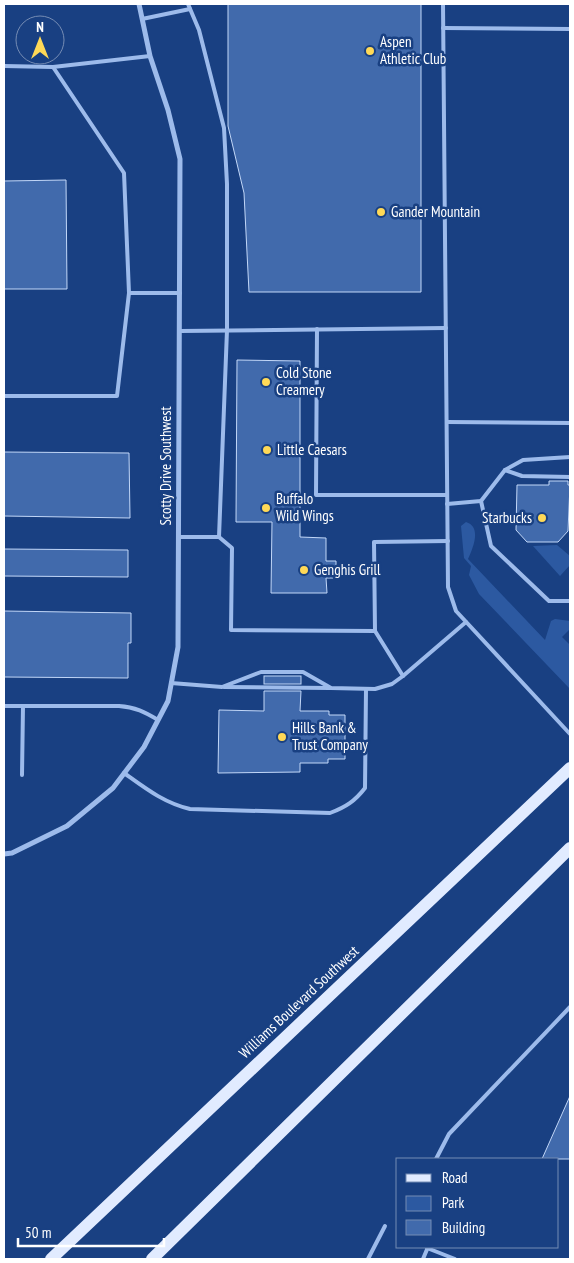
<svg xmlns="http://www.w3.org/2000/svg" width="574" height="1263" font-family="'PT Sans Narrow',sans-serif">
	<style>
		.green { fill: #2c59a1 }
		.building { fill: #416aac; stroke: #c2d7f8 }
		.lines { fill: none; stroke-linecap: round; stroke-linejoin: round }
		.service { stroke: #9dbbeb; stroke-width: 4 }
		.minor { stroke: #9dbbeb; stroke-width: 5 }
		.primary { stroke: #e1ebff; stroke-width: 12 }
		.poi-dot { fill: #ffd957; stroke: #194082; stroke-width: 2 }
		.labels { text-anchor: middle; stroke-width: 5; stroke-linejoin: round; paint-order: stroke }
		.poi-label { font-size: 15px; fill: #fff; stroke: #194082; text-anchor: start }
		.street-label { font-size: 15px; fill: #fff; stroke: #194082 }
	</style>
	<rect width="100%" height="100%" fill="#194082"/>
	<!-- green -->
	<g class="green">
		<path d="M 466,522 C 482,527 473,548 468,559 L 545,640 L 551,621 L 555,619 L 570,621 L 570,629 L 562,637 L 570,645 L 570,689 L 479,594 L 469,575 L 471,566 L 464,558 L 461,526 Z"/>
		<polygon points="557,545 570,556 570,565 560,576 533,546"/>
	</g>
	<!-- building -->
	<g class="building">
		<polygon points="228,4 421,4 421,292 249,292 244,193 228,126"/>
		<polygon points="66,180 67,289 4,289 4,181"/>
		<polygon points="237,360 300,361 300,537 326,538 326,561 336,561 336,578 326,578 327,593 271,593 272,522 236,522"/>
		<polygon points="4,452 129,453 130,518 4,516"/>
		<polygon points="549,481 568,481 568,485 570,485 568,531 558,542 527,542 516,530 517,485 549,485"/>
		<polygon points="4,549 128,550 128,577 4,576"/>
		<polygon points="4,611 131,613 131,643 128,643 128,678 4,677"/>
		<rect x="264" y="676" width="37" height="8"/>
		<polygon points="264,691 301,691 300,711 329,711 329,715 345,715 345,759 328,759 328,763 300,763 300,772 218,773 219,710 264,711"/>
		<polygon points="570,1096 570,1159 542,1159"/>
	</g>
	<g class="lines">
		<!-- service -->
		<g class="service">
			<polyline points="188,4 199,30 224,128 227,184 227,330 219,537"/>
			<polyline points="443,4 448,587 456,611 570,734"/>
			<polyline points="142,19 190,9"/>
			<polyline points="443,28 570,29"/>
			<polyline points="4,66 53,67 124,173 129,293 117,396 4,396"/>
			<polyline points="53,67 150,56"/>
			<polyline points="129,293 180,293"/>
			<polyline points="317,329 316,495 447,495"/>
			<polyline points="180,331 446,328"/>
			<polyline points="447,422 570,423"/>
			<polyline points="505,470 522,476 570,477"/>
			<polyline points="481,501 491,546 549,601 570,601"/>
			<polyline points="447,504 481,501 505,470 523,460 570,457"/>
			<polyline points="178,537 219,537 232,548 231,630 375,631 403,676"/>
			<polyline points="375,631 374,542 448,541"/>
			<polyline points="171,683 222,687 261,672 303,672 331,688 375,689 392,684 403,676 466,622"/>
			<polyline points="224,687 330,688"/>
			<path d="M 4,706 L 119,706 C 135,707 145,712 158,720"/>
			<path d="M 124,773 C 145,788 164,803 190,809 L 330,813 C 346,807 355,801 365,788 L 366,689"/>
			<polyline points="22,775 23,706"/>
			<polyline points="436,1159 449,1134 570,1007"/>
			<polyline points="427,1248 455,1259"/>
			<polyline points="368,1259 385,1226"/>
			<polyline points="423,1259 428,1247"/>
		</g>
		<!-- minor -->
		<polyline class="minor" points="4,854 12,853 67,826 113,788 144,747 168,701 178,647 180,159 168,110 150,56 139,4"/>
		<!-- primary -->
		<g class="primary">
			<polyline points="51,1259 570,768"/>
			<polyline points="152,1259 570,848"/>
		</g>
	</g>
	<!-- markers -->
	<g class="poi-dot">
		<circle cx="370" cy="51" r="5"/>
		<circle cx="381" cy="212" r="5"/>
		<circle cx="266" cy="382" r="5"/>
		<circle cx="267" cy="450" r="5"/>
		<circle cx="266" cy="508" r="5"/>
		<circle cx="542" cy="518" r="5"/>
		<circle cx="304" cy="570" r="5"/>
		<circle cx="282" cy="737" r="5"/>
	</g>
	<g class="labels">
		<!-- poi labels -->
		<g class="poi-label">
			<text x="380" y="47">Aspen<tspan x="380" dy="17">Athletic Club</tspan></text>
			<text x="391" y="217">Gander Mountain</text>
			<text x="276" y="378">Cold Stone<tspan x="276" dy="17">Creamery</tspan></text>
			<text x="277" y="455">Little Caesars</text>
			<text x="276" y="504">Buffalo<tspan x="276" dy="17">Wild Wings</tspan></text>
			<text x="532" y="523" text-anchor="end">Starbucks</text>
			<text x="314" y="575">Genghis Grill</text>
			<text x="292" y="733">Hills Bank &amp;<tspan x="292" dy="17">Trust Company</tspan></text>
		</g>
		<!-- street labels -->
		<g class="street-label">
			<text transform="translate(166 466) rotate(-90)" y="5">Scotty Drive Southwest</text>
			<text transform="translate(299 1002) rotate(-43)" y="5">Williams Boulevard Southwest</text>
		</g>
	</g>
	<!-- border -->
	<rect width="574" height="1263" fill="none" stroke="#ffffff" stroke-width="10"/>
	<!-- legend -->
	<rect x="396" y="1158" width="162" height="90" fill="#194082" stroke="#758cb4"/>
	<rect x="406" y="1174" width="25" height="8" fill="#e1ebff" stroke="#758cb4"/>
	<text x="442" y="1183" font-size="15" fill="#ffffff">Road</text>
	<rect x="406" y="1196" width="25" height="15" fill="#2c59a1" stroke="#758cb4"/>
	<text x="442" y="1208" font-size="15" fill="#ffffff">Park</text>
	<rect x="406" y="1220" width="25" height="15" fill="#416aac" stroke="#758cb4"/>
	<text x="442" y="1233" font-size="15" fill="#ffffff">Building</text>
	<!-- north arrow -->
	<g transform="translate(40 40)"><circle r="24" fill="#194082" stroke="#758cb4"/>
	<path d="M0-4L9 19L0 12L-9 19Z" fill="#ffd957"/>
	<text y="-8" font-size="14" font-weight="bold" text-anchor="middle" fill="#ffffff">N</text>
	</g>
	<!-- scale -->
	<path d="M18 1238v8h146v-8" fill="none" stroke="#ffffff" stroke-width="2.5"/>
	<text x="25" y="1238" font-size="15" fill="#ffffff" stroke="#194082" stroke-width="4" paint-order="stroke">50 m</text>
</svg>
